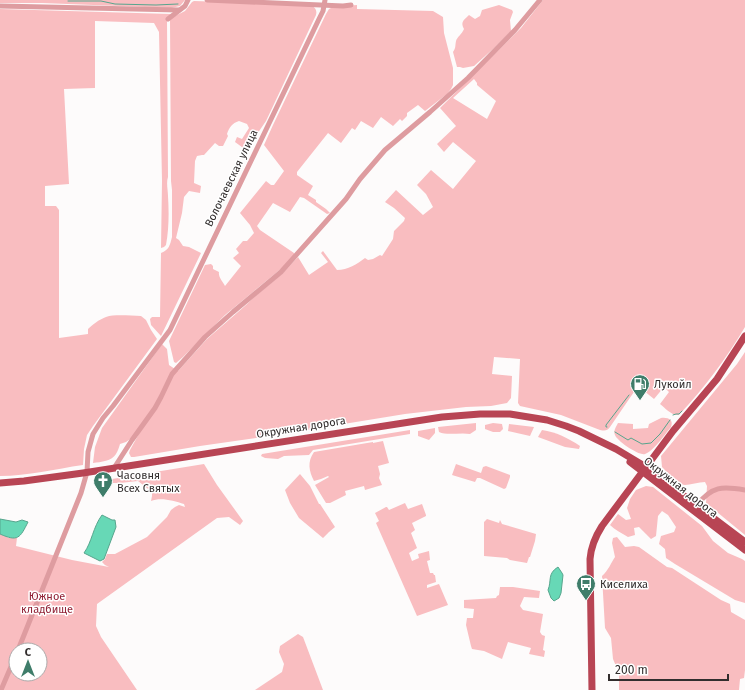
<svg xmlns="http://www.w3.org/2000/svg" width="745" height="690" font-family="'Fira Sans',sans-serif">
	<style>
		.green { fill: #f9bdc0; fill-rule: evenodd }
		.water { fill: #67d8b6; stroke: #57a58d }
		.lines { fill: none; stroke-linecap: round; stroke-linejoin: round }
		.stream { stroke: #57a58d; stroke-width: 1 }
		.minor { stroke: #de9ca0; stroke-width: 5 }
		.major { stroke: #b84554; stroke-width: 7 }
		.labels { text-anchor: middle; stroke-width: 3; stroke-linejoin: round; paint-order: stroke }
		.street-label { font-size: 11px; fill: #322d2d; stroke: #fff }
		.poi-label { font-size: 11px; fill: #322d2d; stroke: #fff; text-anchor: start }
		.park-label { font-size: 11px; fill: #912236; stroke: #fff }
	</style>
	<rect width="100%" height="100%" fill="#fdfbfb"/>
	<!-- green -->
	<g class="green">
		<polygon points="0,0 185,0 180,6 171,8 42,3 0,3"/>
		<path d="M 543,0 L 745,0 L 745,327 C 726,359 705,387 679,415 C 672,416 665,408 660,404 L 669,392 L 664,387 L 654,399 L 638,386 L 610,427 C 607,431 605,431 600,430 L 561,415 L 520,406 L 518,403 L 520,359 L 494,357 L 492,374 L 512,376 L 511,398 L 507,403 L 491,406 L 466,407 L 405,414 L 270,436 L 200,446 L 134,457 L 131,457 L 129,453 L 130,450 L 140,432 L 126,442 L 120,444 C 119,447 118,451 116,454 C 112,461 101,462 93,463 L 95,447 L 102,428 L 162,344 L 167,349 L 169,365 L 178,371 L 207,339 L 246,305 L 253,298 L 282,274 L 298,257 L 309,275 L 328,262 L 321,253 L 323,251 L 337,270 C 348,270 357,264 365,258 L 368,260 L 373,259 L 380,255 L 382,256 L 393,239 L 394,231 L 404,221 L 405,218 L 394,208 L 385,202 L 396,190 L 423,215 L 433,207 L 426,194 L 417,185 L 431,170 L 453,189 L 476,161 L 453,142 L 444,152 L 437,144 L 456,126 L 440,108 L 521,28 ZM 474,79 L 477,83 L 477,85 L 496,101 L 487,119 L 453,98 Z"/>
		<path d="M 194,1 L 255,3 L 312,6 C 316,8 317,11 316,15 L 266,121 L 246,150 L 235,142 L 237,137 L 242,139 L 249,128 L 247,124 L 239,121 C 232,123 229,128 227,134 L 228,136 L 223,146 L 219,146 L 215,143 L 204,155 L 202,155 L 197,156 L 195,161 L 194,183 L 201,186 L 200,193 L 189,191 L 184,197 L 182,213 L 176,238 L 179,240 L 183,246 L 189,247 L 201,253 L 161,336 L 151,325 L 150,319 L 152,317 L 160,317 L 161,253 C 169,250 170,245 172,237 L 172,190 L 171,181 L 170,20 L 173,17 L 185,11 L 192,2 Z"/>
		<path d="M 357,5 L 357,9 L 433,11 L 443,17 L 444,33 L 453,68 L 453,85 L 451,89 L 447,94 L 425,111 L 418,105 L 407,113 L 407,116 L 402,121 L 400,119 L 393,126 L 381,117 L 373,128 L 361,121 L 355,130 L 352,128 L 341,143 L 328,133 L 297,172 L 297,175 L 313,186 L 308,195 L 316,200 L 316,202 L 326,209 L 330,213 L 327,214 L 304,198 L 300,197 L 290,212 L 273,203 L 257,226 L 260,230 L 294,253 L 294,255 L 282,268 L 225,315 L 183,357 L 176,363 L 174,362 L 169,341 L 205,265 L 211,264 L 213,266 L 213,269 L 219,272 C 218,277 223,282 225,286 L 241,266 L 233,258 L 239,253 L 236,249 L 243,241 L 247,241 L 254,233 L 250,225 L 240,213 L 266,181 L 271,185 L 274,185 L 284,171 L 264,145 L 273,125 L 326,14 L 329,9 L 333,7 Z"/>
		<path d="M 499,5 L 512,10 L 513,12 L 510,20 L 511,31 L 494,48 L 474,66 L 463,68 L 460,67 L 457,67 L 453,52 C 456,48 455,46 456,41 C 457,37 462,34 464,29 C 460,22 464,20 469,15 L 475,19 L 480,16 L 482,10 Z"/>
		<path d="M 0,9 L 171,14 L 167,19 L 168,177 C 166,183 168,190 168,196 C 169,212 169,229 166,245 L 164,247 L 161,248 L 162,181 L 159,32 L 154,23 L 95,21 L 95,88 L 64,89 L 69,184 L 45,186 L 45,206 L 56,206 L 59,210 L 59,338 L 88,334 L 88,329 C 92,325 100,319 106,317 C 115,314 131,316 141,316 L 146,320 L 151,330 L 157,339 L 93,426 L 87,435 L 84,449 L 83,465 C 55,469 28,476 0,476 Z"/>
		<path d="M 745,352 L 745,535 L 706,503 L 707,486 L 705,482 C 699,482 690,485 685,485 C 678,485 667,472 662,467 L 661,456 L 737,364 Z"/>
		<path d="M 661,418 C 668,417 674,420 671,427 C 665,434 654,451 645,454 C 639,456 617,441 615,435 C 613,431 616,427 618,423 L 633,424 L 633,429 L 648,428 L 649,424 Z"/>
		<path d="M 476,423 L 476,430 L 470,434 C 460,432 448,436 439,432 L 438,427 Z"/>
		<polygon points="493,423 502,424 503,429 500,432 493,432 485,429 485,425"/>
		<polygon points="509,424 534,427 530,436 508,431"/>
		<polygon points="435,428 435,433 429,440 418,436 418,431"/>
		<polygon points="410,430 410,434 313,450 309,455 284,456 278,459 265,458 261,456 262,454"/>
		<path d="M 542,430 C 556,432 568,438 580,446 L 579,449 L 565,447 L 538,437 Z"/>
		<path d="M 383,441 L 389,463 L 378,466 L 380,474 L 379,478 L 382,485 L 365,490 L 364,486 L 345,491 L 346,495 L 330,503 L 326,503 L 315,485 L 329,477 L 328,476 L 321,479 L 314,481 C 309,471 307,462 314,452 L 373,442 L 373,443 Z"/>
		<path d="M 204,464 L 217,485 L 243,521 L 240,525 L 229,517 L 217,518 L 97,604 L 96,626 L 101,637 L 137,690 L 0,690 L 0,534 L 9,538 L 17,538 L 16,546 L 72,560 L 109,567 L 105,565 L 102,562 L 105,559 L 107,554 L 115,554 L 147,537 L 167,517 L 171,510 L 175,507 L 179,505 L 185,507 L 184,504 C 174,501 161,497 151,501 L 152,496 L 152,492 L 138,481 L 120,483 L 111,483 L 112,479 ZM 16,650 L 40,650 L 40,674 L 16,674 Z"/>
		<polygon points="456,464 481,473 483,467 486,466 510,475 510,477 506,488 504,489 480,478 477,478 475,482 452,475"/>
		<polygon points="300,474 310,486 319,504 320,504 335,527 329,532 323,538 299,518 290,503 285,490"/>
		<path d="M 646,486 L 653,487 L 702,526 L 713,541 L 728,553 L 742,559 L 745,561 L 745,603 L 735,600 L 675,564 L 666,558 L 665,549 L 659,544 L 661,536 L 674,532 L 676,527 L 668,515 L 662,511 L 658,516 L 656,536 L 651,539 L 639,527 L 634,528 L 635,535 L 628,537 C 622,533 615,530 610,525 L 618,514 L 626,520 L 631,519 L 627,508 L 630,499 L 636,490 Z"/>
		<polygon points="405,503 408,509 422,504 426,515 426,516 412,523 415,530 411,533 417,548 409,553 412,561 419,558 418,554 429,551 430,560 427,561 430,573 433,573 434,575 435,575 436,582 427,585 427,588 439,584 448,605 417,616 376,523 379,521 375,513 386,507 387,507 389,510"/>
		<polygon points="487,519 499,523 500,520 502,524 536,534 535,541 530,557 529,557 527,563 510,560 507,558 484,556 484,522"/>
		<path d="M 617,537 L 625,547 L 634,546 L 639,547 L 667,567 L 672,568 L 721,600 L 730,604 L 731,612 L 745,620 L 745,670 L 744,678 L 740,679 L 739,690 L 619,690 L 619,673 L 613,659 L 611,638 L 605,628 L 602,576 C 608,571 611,563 615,557 L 612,543 L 613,538 Z"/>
		<polygon points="500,587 513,587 540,591 539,598 524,597 520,606 523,610 543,614 540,632 542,635 545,636 543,650 545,651 544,657 529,654 531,648 508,642 502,659 484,651 472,649 471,646 466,625 467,618 473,618 474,609 464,608 464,600 496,598 497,596 499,595"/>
		<polygon points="298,634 303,637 323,690 255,690 282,672 284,664 279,652 280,646"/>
	</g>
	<!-- water -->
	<g class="water">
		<path d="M 102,515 L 112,520 L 115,520 L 116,527 L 104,559 L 100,561 L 84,553 C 92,542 93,527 102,515 Z"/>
		<path d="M 0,519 L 16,522 L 22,520 L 28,522 C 20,538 18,542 0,534 Z"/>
		<path d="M 558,567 L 562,573 L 563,575 L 561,593 L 559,598 L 554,601 L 551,598 L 548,590 C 552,580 547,574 558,567 Z"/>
	</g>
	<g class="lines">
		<!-- stream -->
		<g class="stream">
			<polyline points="68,1 101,1 115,4 156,5 178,4"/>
			<polyline points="673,415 676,414 679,414 682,411"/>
			<polyline points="607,427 606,427 606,425 629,395"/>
			<polyline points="615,432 628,440 631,438 642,444 651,443 660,434 670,420"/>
		</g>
		<!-- minor -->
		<g class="minor">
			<polyline points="207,0 343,6 351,5"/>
			<polyline points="0,6 179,10"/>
			<polyline points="168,19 185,6 188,0"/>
			<polyline points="114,468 132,440 155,408 161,397 172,374 205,337 233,312 281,272 346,199 360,179 385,150 430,112 468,78 515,30 540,0"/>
			<path d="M 697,505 C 712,486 722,486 745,490"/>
			<polyline points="18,650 81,493 87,472 88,452 93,434 103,418 113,406 170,330 319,19 323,11 325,0"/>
			<polyline points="1,690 16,655"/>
		</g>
		<!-- major -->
		<g class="major">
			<polyline points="630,462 745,550"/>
			<polyline points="0,483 24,481 83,473 442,417 480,414 510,414 547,420 566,426 579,431 616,449 646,467 745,542"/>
			<path d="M 592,690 L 590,559 C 591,546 595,537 602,526 L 673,431 L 717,379 L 745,336"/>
		</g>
	</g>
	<!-- icons -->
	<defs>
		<g id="fuel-pin" transform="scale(1)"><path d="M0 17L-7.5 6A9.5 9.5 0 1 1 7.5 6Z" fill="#3f7d6a" stroke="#fff"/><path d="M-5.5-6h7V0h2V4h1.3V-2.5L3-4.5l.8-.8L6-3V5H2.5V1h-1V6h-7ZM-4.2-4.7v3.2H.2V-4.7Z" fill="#fff"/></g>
		<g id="church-pin" transform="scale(1)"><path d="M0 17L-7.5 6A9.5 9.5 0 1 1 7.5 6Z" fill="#3f7d6a" stroke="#fff"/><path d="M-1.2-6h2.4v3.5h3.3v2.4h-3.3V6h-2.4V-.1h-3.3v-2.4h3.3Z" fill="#fff"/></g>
		<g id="bus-pin" transform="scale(1)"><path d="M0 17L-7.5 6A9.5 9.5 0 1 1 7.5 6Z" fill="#3f7d6a" stroke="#fff"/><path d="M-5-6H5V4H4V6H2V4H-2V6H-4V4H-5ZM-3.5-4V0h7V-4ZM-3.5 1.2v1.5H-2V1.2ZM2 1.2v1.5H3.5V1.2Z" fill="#fff"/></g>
	</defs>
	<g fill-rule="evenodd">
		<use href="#fuel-pin" x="640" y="384"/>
		<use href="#church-pin" x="103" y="481"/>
		<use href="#bus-pin" x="586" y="584"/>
	</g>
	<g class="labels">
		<!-- street labels -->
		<g class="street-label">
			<text transform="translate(231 178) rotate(-64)" y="4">Волочаевская улица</text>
			<text transform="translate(301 427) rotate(-9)" y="4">Окружная дорога</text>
			<text transform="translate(681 487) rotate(38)" y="4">Окружная дорога</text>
		</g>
		<!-- poi labels -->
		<g class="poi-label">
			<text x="654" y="388">Лукойл</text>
			<text x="117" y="479">Часовня<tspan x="117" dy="13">Всех Святых</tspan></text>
			<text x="600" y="588">Киселиха</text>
		</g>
		<!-- park labels -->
		<g class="park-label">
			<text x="47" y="600">Южное<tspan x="47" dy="13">кладбище</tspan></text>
		</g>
	</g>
	<!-- north arrow -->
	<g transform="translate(28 662)"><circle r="19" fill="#ffffff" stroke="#adabab"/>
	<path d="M0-3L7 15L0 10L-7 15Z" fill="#3f7d6a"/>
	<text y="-6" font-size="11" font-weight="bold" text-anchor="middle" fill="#322d2d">С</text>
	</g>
	<!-- scale -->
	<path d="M609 674v6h119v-6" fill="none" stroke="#322d2d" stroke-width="2"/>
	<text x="615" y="674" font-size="12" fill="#322d2d" stroke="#ffffff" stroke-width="3" paint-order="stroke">200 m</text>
</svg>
